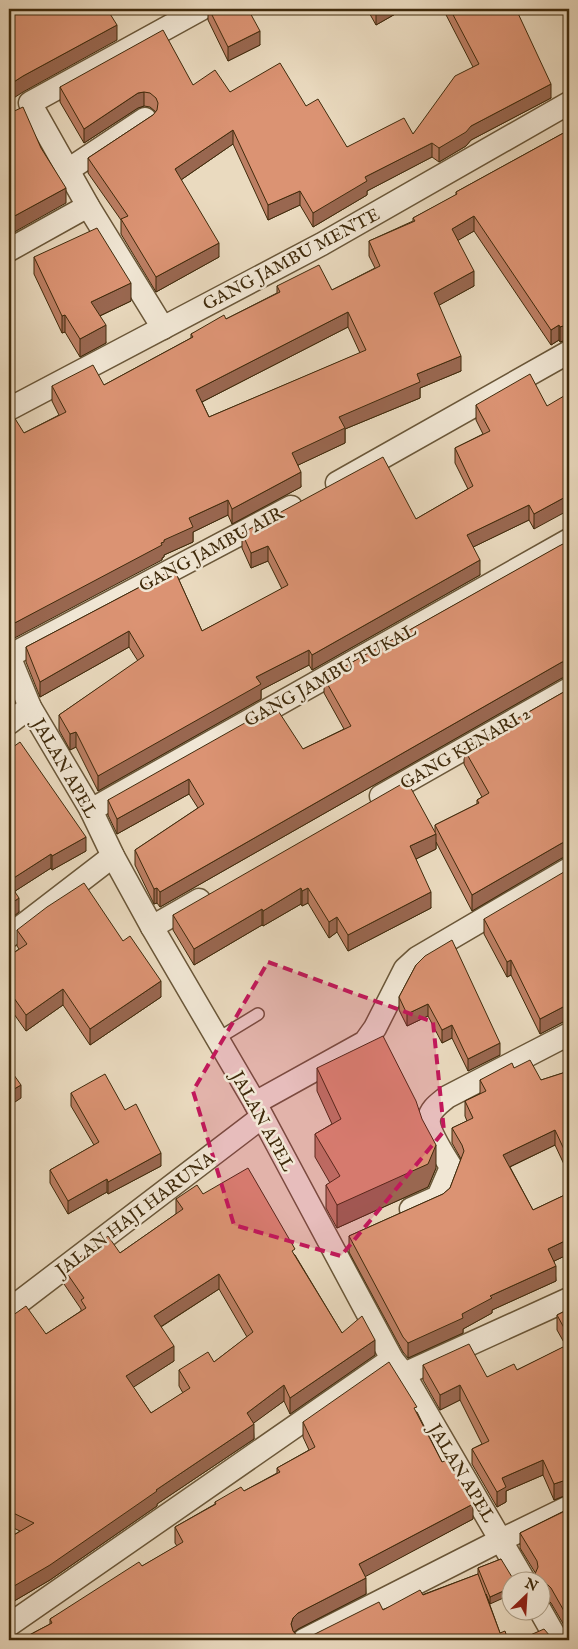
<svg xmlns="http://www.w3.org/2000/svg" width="578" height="1649" font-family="'IM FELL English',serif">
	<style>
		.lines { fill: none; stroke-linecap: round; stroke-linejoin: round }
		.service-casing { stroke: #6a5739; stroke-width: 14 }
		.minor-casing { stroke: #6a5739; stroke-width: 25 }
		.service { stroke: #f1e7d5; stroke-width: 11 }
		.minor { stroke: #f1e7d5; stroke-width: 22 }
		.wall { fill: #bc7e63; stroke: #402b0c; fill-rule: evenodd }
		.shaded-wall { fill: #996750; stroke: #402b0c }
		.building { fill: #db9373; stroke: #402b0c; fill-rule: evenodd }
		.marked { fill: #c2185b; fill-opacity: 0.2; stroke: #c2185b; stroke-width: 4; stroke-dasharray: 10 6; stroke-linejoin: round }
		.labels { text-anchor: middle; stroke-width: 5; stroke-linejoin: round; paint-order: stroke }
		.street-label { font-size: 18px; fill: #402b0c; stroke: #f1e7d5 }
	</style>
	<rect width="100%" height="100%" fill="#eadabf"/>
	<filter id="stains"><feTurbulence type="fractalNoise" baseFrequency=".004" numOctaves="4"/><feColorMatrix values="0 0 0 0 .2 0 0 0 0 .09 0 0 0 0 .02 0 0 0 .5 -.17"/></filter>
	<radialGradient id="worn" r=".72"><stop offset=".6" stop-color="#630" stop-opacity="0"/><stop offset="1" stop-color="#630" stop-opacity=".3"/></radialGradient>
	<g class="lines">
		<!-- service casing -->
		<g class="service-casing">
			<polyline id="service" points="217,1039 258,1014"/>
		</g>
		<!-- minor casing -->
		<g class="minor-casing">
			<g id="minor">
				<polyline points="68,170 145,119"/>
				<polyline points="9,250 88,206"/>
				<polyline points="163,328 88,206 30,103 201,9"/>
				<polyline points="9,409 322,244 569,103"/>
				<polyline points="337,483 569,352"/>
				<polyline points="9,656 30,707 91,810 113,856 152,927 255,1103 392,1359 404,1374 525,1582"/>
				<polyline points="9,656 291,507"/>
				<polyline points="9,723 30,707"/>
				<polyline points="381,796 569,689"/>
				<polyline points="91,810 569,540"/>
				<polyline points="152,927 199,900"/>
				<polyline points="9,936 113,856"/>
				<polyline points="255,1103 365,1042 375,1028 405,969 417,958 569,869"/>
				<path d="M 411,1209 L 438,1197 L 451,1167 C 445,1157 427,1130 429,1119 C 430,1109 440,1103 447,1097 L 569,1034"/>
				<polyline points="9,1310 262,1117"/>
				<polyline points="404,1374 569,1299"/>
				<polyline points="540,1610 557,1640"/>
				<polyline points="9,1625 392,1359"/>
				<polyline points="304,1640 501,1540 569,1507"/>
			</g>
		</g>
		<!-- service -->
		<use href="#service" class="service"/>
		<!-- minor -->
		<use href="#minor" class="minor"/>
	</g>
	<!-- wall -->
	<g class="wall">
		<polygon points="208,9 248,9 260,45 228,61 208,20"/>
		<polygon points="367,9 404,9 376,25"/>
		<polygon points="443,9 516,9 551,98 471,140 466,146 439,162 432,157 367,191 367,195 313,227 300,205 268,220 233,144 181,180 219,257 156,292 121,234 121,220 88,173 88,158 153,115 156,112 150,107 144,106 138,108 84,143 60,102 60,87 193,85 306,106 347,147 413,134 473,67"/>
		<path d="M 569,130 L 569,339 L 560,342 L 559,340 L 551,345 L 474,231 L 458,240 L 474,286 L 439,305 L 461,371 L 420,388 L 420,398 L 345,429 L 345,443 L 298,465 L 301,487 L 232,524 L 228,515 L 193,532 L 193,542 L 164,555 L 164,557 L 162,558 L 162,560 L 24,433 L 59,415 L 52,401 L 52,386 L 104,385 L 191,338 L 191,334 L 226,319 L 277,293 L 277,286 L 332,290 L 375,268 L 369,256 L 369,241 L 413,221 L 413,218 L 456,195 L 456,192 ZM 348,327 L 360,353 L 209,417 L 202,402 Z"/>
		<polygon points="34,257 131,301 100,316 106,343 80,357 65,332 62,333 34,274"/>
		<polygon points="476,405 547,406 534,529 529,520 473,547 480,575 312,670 309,665 261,690 261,699 98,791 76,747 70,750 59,730 59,715 138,661 129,647 40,697 26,662 26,647 174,569 202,631 282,589 268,561 251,568 242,548 242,533 416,519 468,489 455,463 455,448 483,434 476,420"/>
		<polygon points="569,541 569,676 562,678 160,907 157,903 154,904 135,865 135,850 198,808 189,794 117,834 108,815 108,800 303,749 344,729 324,693 324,678"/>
		<polygon points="569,689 569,856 562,858 472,911 436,842 436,849 416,859 431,908 348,951 337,932 329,938 308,903 302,906 301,904 263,926 262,925 194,965 173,930 173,915 435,832 435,825 477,804 477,800 482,797 464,764 464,749"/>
		<polygon points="9,750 86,851 52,870 51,868 15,891 19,912 9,920"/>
		<polygon points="484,919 563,1022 540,1034 511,975 507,977 484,934"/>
		<polygon points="17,930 123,941 161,997 90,1045 63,1005 26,1031 9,1007 9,956 19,949 17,946"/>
		<polygon points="416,965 500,1055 468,1071 452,1038 442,1043 428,1016 407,1026 399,1010 399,997"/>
		<polygon points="317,1068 436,1168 428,1187 337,1228 326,1208 326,1185 330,1183 315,1157 315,1134 332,1124 317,1091"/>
		<polygon points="514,1068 541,1080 569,1071 569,1175 555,1145 510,1167 533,1210 569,1193 569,1254 554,1261 556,1281 492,1310 492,1313 463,1329 463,1333 408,1358 403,1352 349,1252 349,1236 443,1194 450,1188 461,1159 452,1143 452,1128 467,1121 465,1116 465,1101 480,1094 480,1080"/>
		<polygon points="71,1093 125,1110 161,1166 108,1194 107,1192 68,1214 50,1183 50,1170 94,1145 71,1106"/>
		<path d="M 203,1194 L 295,1255 L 342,1333 L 375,1355 L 290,1414 L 284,1401 L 253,1423 L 254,1439 L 157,1504 L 157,1506 L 50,1580 L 9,1604 L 9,1538 L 20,1531 L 9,1526 L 9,1318 L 46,1334 L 81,1311 L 81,1309 L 64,1284 L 64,1269 L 120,1253 L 176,1214 L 176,1199 ZM 219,1289 L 247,1337 L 214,1362 L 179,1370 L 179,1386 L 183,1393 L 151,1413 L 133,1387 L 174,1361 L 161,1327 Z"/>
		<polygon points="569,1309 569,1494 554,1500 543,1475 506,1491 506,1502 497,1507 472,1464 472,1449 482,1444 460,1400 440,1410 423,1380 423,1365 487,1377 517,1370 566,1346 557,1330 557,1315"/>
		<polygon points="417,1412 442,1462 473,1519 365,1576 366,1594 298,1629 294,1632 297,1636 303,1638 309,1637 478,1574 478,1568 501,1559 490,1604 486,1594 500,1633 508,1640 20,1640 50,1624 50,1619 177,1546 175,1543 175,1527 215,1504 215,1502 244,1491 277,1473 277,1468 309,1450 303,1437 303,1422"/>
		<polygon points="569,1506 569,1640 519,1640 550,1636 556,1638 563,1636 568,1632 551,1603 546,1598 540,1597 540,1582 535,1582 536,1574 520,1548 520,1533 566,1510 566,1508"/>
	</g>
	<!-- shaded-wall -->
	<g class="shaded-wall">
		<polygon points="381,9 404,9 376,25 376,11"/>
		<polygon points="117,25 117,40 23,92 9,101 9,85 23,76"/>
		<polygon points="260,31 260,45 228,61 228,47"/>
		<polygon points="551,84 551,98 471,140 466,146 439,162 439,148 471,126"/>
		<polygon points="144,92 144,106 138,108 84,143 84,129 138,93"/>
		<polygon points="233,130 233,144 175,184 175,169"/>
		<polygon points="432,143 432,157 367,191 367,195 313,227 313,213 365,177"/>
		<polygon points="66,188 66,203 9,235 9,219"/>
		<polygon points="300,191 300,205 268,220 268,205"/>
		<polygon points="474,216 474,231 452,244 452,229"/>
		<polygon points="219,243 219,257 156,292 156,277"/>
		<polygon points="474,271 474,286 434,308 434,293"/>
		<polygon points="131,283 131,301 91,320 91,302"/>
		<polygon points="348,312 348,327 196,405 196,390"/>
		<polygon points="65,315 65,332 62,333 62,316"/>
		<polygon points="569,324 569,339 560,342 560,327"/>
		<polygon points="106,325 106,343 80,357 80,339"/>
		<polygon points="559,325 559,340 551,345 551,330"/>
		<polygon points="461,356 461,371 420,388 420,398 345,429 345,443 292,468 292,453 339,417 417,374"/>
		<polygon points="301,472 301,487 232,524 232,509"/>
		<polygon points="569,495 569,510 534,529 534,514"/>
		<polygon points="228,500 228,515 193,532 193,542 164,555 164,557 162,558 162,560 9,641 9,626 161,543 189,518"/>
		<polygon points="529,505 529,520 467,550 467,535"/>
		<polygon points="268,546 268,561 251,568 251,553"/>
		<polygon points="480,560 480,575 312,670 312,655"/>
		<polygon points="129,631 129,647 40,697 40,682"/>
		<polygon points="309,650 309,665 261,690 261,699 98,791 98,776 256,677"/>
		<polygon points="569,661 569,676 562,678 160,907 160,892 562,662"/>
		<polygon points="14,688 14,703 9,707 9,692"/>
		<polygon points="76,732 76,747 70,750 70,734"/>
		<polygon points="189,779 189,794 117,834 117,819"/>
		<polygon points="436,834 436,849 410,862 410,846"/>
		<polygon points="86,837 86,851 52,870 52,856"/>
		<polygon points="568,841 568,856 562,858 472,911 472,895 562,843"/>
		<polygon points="51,854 51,868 9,895 9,881"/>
		<polygon points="157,888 157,903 154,904 154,889"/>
		<polygon points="301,888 301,904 263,926 263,911"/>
		<polygon points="308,888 308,903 302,906 302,891"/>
		<polygon points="431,892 431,908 348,951 348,935"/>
		<polygon points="19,898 19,912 9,920 9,905"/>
		<polygon points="262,909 262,925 194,965 194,949"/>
		<polygon points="337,917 337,932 329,938 329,922"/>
		<polygon points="511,960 511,975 507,977 507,962"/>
		<polygon points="161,981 161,997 90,1045 90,1029"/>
		<polygon points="63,989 63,1005 26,1031 26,1015"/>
		<polygon points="428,1004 428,1016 407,1026 407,1014"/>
		<polygon points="569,1005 569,1020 563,1022 540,1034 540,1019 563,1007"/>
		<polygon points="452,1025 452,1038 442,1043 442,1030"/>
		<polygon points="500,1043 500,1055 468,1071 468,1059"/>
		<polygon points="21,1085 21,1098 9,1106 9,1092"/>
		<polygon points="555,1130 555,1145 503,1170 503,1155"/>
		<polygon points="436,1145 436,1168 428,1187 337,1228 337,1205"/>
		<polygon points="161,1153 161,1166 108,1194 108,1182"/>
		<polygon points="107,1179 107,1192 68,1214 68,1201"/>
		<polygon points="569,1239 569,1254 548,1264 548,1249"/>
		<polygon points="556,1266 556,1281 492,1310 492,1313 463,1329 463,1333 408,1358 408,1343 462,1314 490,1296"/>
		<polygon points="219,1274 219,1289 154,1331 154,1316"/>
		<polygon points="375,1340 375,1355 290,1414 290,1398"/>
		<polygon points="174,1346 174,1361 126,1392 126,1376"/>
		<polygon points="284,1385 284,1401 247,1428 247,1413"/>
		<polygon points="460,1385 460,1400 440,1410 440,1395"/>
		<polygon points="254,1424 254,1439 157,1504 157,1506 50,1580 9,1604 9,1589"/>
		<polygon points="543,1460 543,1475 506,1491 506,1502 497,1507 497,1492 502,1478"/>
		<polygon points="569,1479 569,1494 554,1500 554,1484"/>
		<polygon points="473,1504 473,1519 359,1580 359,1564"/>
		<polygon points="366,1578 366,1594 298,1629 293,1633 291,1624 293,1618 298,1613"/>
		<polygon points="510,1588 510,1595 490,1604 490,1597"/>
	</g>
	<!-- building -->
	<g class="building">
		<polygon points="9,9 107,9 117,25 23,76 9,85"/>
		<polygon points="209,9 248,9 260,31 228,47"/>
		<polygon points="450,9 516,9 551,84 471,126 466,132 439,148 432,143 365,177 367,181 313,213 300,191 268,205 233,130 175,169 219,243 156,277 121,219 128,216 88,158 153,115 157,110 158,103 156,98 150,93 144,92 138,93 84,129 60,87 163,30 193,85 215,70 230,92 280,63 306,106 318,99 347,147 404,118 413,134 455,76 479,64"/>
		<polygon points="23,107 41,148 66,188 9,219 9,113 10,113"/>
		<path d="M 569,130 L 569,324 L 560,327 L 559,325 L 551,330 L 474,216 L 452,229 L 474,271 L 434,293 L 461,356 L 417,374 L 420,382 L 339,417 L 345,428 L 292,453 L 301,472 L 232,509 L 228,500 L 189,518 L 193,527 L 164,540 L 164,542 L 161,543 L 162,545 L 9,626 L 9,409 L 24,433 L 66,412 L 52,386 L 93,365 L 104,385 L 193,337 L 191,334 L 224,315 L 226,319 L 280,292 L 277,286 L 319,265 L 332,290 L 380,266 L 369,241 L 415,221 L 413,218 L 457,194 L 456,192 ZM 348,312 L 366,350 L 209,417 L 196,390 Z"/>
		<polygon points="97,228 131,283 91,302 106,325 80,339 65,315 62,316 34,257"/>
		<polygon points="530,374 547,406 569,393 569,495 534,514 529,505 467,535 480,560 312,655 309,650 256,677 261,684 98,776 76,732 70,734 59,715 144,656 129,631 40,682 26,647 174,569 202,631 288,585 268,546 251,553 242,533 383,457 416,519 473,486 455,448 490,431 476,405"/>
		<polygon points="569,541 569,661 562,662 160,892 157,888 154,889 135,850 204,804 189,779 117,819 108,800 275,706 303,749 351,726 324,678 559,546"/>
		<polygon points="9,675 14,688 9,692"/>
		<polygon points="569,689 569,841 562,843 472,895 435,825 479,803 477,800 489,793 464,749"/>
		<polygon points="20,742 86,837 52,856 51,854 9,881 9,750"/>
		<polygon points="407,781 436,834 410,846 431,892 348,935 337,917 329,922 308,888 302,891 301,888 263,911 262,909 194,949 173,915"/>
		<polygon points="569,869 569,1005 563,1007 540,1019 511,960 507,962 484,919"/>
		<polygon points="9,883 19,898 9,905"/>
		<polygon points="84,883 123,941 130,936 161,981 90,1029 63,989 26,1015 9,991 9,956 27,944 17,930 47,907"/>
		<polygon points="452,940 500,1043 468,1059 452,1025 442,1030 428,1004 407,1014 399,997 416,965 425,956"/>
		<polygon points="383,1036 416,1101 422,1119 436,1145 428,1164 337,1205 326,1185 340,1176 315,1134 341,1119 317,1068"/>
		<polygon points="530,1060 541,1080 569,1071 569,1160 555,1130 503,1155 533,1210 569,1193 569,1239 548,1249 556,1266 490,1296 492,1298 462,1314 463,1318 408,1343 403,1337 349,1236 443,1194 450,1188 464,1151 462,1145 452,1128 473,1118 465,1101 486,1091 480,1080 512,1063 514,1068"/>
		<polygon points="9,1068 21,1085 9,1092"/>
		<polygon points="105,1074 125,1110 136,1104 161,1153 108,1182 107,1179 68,1201 50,1170 99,1142 71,1093"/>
		<path d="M 248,1168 L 295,1249 L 292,1251 L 342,1333 L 362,1316 L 375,1340 L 290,1398 L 284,1385 L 247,1413 L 254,1424 L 156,1490 L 157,1491 L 50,1565 L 9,1589 L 9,1538 L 34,1523 L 9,1511 L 9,1318 L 26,1306 L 46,1334 L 86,1308 L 81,1300 L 84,1298 L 64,1269 L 108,1236 L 120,1253 L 183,1209 L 176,1199 L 197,1185 L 203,1194 ZM 219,1274 L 253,1332 L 214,1362 L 208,1352 L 179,1370 L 190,1388 L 151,1413 L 126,1376 L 174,1346 L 154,1316 Z"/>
		<polygon points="569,1309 569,1337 557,1315"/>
		<polygon points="469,1344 487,1377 514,1364 517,1370 569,1344 569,1479 554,1484 543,1460 502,1478 506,1487 497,1492 472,1449 489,1441 460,1385 440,1395 423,1365"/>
		<polygon points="389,1362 417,1407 414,1408 442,1462 447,1460 473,1504 359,1564 366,1578 298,1613 293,1618 291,1624 293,1631 297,1636 303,1638 309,1637 379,1602 383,1610 420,1590 423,1595 478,1574 500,1633 505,1631 508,1640 20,1640 52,1623 50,1619 139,1562 142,1566 183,1542 175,1527 216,1504 215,1502 241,1487 244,1491 280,1472 277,1468 315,1447 303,1422"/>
		<polygon points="569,1506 569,1622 568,1618 551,1588 546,1583 539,1582 535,1574 538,1567 537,1561 520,1533 567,1510 566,1508"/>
		<polygon points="501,1559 515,1582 510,1582 510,1588 490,1597 478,1568"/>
		<polygon points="569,1628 569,1640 519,1640 544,1629 550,1636 556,1638 563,1636 568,1632"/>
	</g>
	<!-- marked area -->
	<path class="marked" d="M 268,962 L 433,1022 L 444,1131 L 341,1256 L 234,1225 L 193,1091 Z"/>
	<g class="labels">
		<!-- street labels -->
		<g class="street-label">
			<text transform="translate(291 259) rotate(-28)" y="6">GANG JAMBU MENTE</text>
			<text transform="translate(211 549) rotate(-28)" y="6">GANG JAMBU AIR</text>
			<text transform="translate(330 675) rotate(-29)" y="6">GANG JAMBU TUKAL</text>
			<text transform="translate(465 748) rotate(-30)" y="6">GANG KENARI 2</text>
			<text transform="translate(65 768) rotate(60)" y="6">JALAN APEL</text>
			<text transform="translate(263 1121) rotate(61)" y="6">JALAN APEL</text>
			<text transform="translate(135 1214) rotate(-37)" y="6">JALAN HAJI HARUNA</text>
			<text transform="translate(462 1473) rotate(59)" y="6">JALAN APEL</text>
		</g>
	</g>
	<!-- margin -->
	<rect width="578" height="1649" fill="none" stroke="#eadabf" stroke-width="30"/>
	<rect x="10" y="10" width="558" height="1629" fill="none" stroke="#402b0c" stroke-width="2.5"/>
	<rect x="15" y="15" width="548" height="1619" fill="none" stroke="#402b0c"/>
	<!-- north arrow -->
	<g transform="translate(526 1596) rotate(25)"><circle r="24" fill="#f1e7d5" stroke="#aa9c85"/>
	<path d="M0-4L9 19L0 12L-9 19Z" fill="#8f2418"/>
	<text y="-8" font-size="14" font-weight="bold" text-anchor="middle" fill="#402b0c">N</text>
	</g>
	<rect width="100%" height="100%" filter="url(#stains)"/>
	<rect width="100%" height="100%" fill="url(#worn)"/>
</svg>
